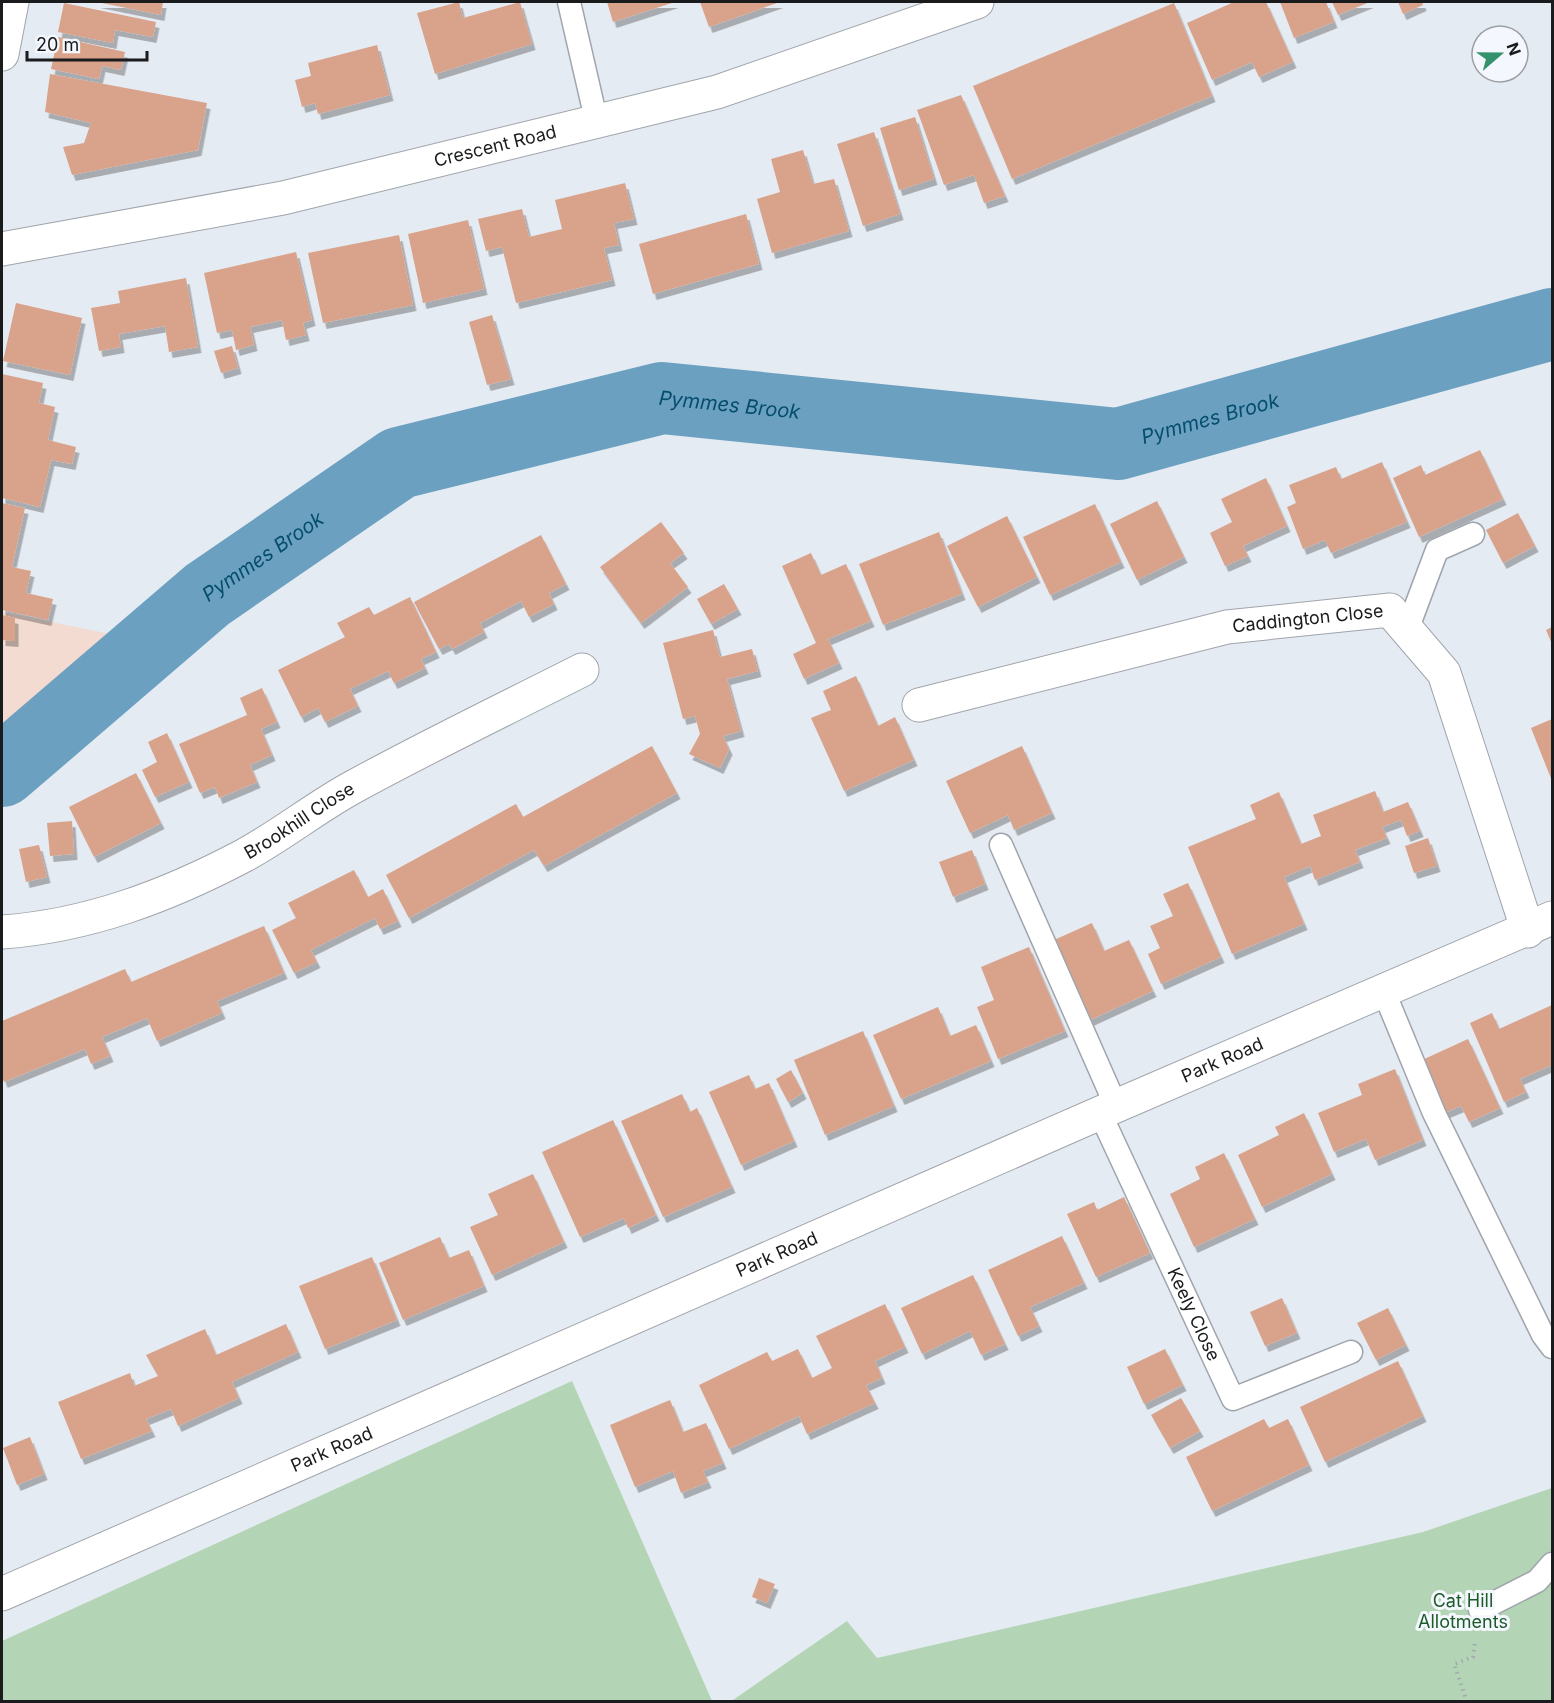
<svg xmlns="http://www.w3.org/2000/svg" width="1554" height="1703" font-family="Inter,sans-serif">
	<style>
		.commercial { fill: #f3dbd1 }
		.green { fill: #b3d5b5 }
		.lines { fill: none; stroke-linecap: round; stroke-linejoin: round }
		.river { stroke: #6ba0c1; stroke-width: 72 }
		.building { fill: #d9a28b; filter: url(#shadow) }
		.lane-casing { stroke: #a0a5ac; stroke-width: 25 }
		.street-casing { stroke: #a0a5ac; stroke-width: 35 }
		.primary-casing { stroke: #a0a5ac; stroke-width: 35 }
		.path { stroke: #a4a9ae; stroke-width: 4; stroke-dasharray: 1.5 4.5; stroke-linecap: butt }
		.lane { stroke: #fff; stroke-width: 22 }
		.street { stroke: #fff; stroke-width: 33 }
		.primary { stroke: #fff; stroke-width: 33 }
		.labels { text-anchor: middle; stroke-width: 6; stroke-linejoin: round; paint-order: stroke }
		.street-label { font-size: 18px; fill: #191b1d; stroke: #f4f8fe }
		.park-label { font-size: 18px; fill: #1c5b27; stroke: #f4f8fe }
		.water-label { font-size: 20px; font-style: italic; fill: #054d6d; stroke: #f4f8fe }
	</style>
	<defs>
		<filter id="shadow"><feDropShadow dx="3.5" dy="6" stdDeviation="0" flood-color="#0004"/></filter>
	</defs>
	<rect width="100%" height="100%" fill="#e5ebf2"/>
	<!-- commercial -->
	<polygon class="commercial" points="2,612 145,641 2,782"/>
	<!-- green -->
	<g class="green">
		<polygon points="572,1381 712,1701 2,1701 2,1641"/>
		<polygon points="1552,1488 1552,1701 730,1702 847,1621 877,1658 1423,1532"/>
	</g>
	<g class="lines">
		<!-- river -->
		<path class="river" id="s1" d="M 2,771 L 207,595 L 399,463 L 662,398 L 1118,444 L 1552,324"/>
	</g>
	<!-- building -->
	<g class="building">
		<polygon points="97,2 163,2 161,15"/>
		<polygon points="459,2 463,18 520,2 532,44 435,74 417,13"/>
		<polygon points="607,2 675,2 613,22"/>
		<polygon points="700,2 780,2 709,27"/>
		<polygon points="1234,2 1266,2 1293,62 1259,77 1252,62 1212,80 1187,23"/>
		<polygon points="1280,2 1326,2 1334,22 1294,38"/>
		<polygon points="1332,2 1370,2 1338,15"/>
		<polygon points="1398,2 1422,2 1423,5 1403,14"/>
		<polygon points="64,3 156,22 153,37 115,30 113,43 58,32"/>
		<polygon points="1174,3 1212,96 1012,179 973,86"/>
		<polygon points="58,37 125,52 121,70 102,66 99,79 51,69"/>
		<polygon points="377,45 390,95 318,114 315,103 302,107 295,80 311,76 308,63"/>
		<polygon points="50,74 207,103 198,150 72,175 63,147 84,143 91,123 45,112"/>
		<polygon points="961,95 1005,196 984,203 974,175 944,185 917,110"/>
		<polygon points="915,117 934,179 899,190 880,128"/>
		<polygon points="874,132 900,214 863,226 837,144"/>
		<polygon points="803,150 813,184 834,179 849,231 772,253 757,199 780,192 771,159"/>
		<polygon points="625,183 634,219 614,223 619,245 604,248 612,280 516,303 502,247 486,251 478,219 522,209 529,237 562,229 555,200"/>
		<polygon points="746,214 759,264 653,294 639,244"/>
		<polygon points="468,220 484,289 423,303 408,234"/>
		<polygon points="399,235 413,305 323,323 308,253"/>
		<polygon points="296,252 312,320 303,323 306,335 286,340 282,320 250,327 254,345 236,350 232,330 217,333 204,273"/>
		<polygon points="186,278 198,347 169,352 165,326 119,334 121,347 99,351 91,308 120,303 118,291"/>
		<polygon points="16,303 82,318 70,375 3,361"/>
		<polygon points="492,315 511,379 487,385 469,322"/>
		<polygon points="232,346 238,368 221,373 214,351"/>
		<polygon points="2,374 43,383 39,403 55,407 48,440 76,447 72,464 51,460 40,507 2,498"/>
		<polygon points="1480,450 1503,499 1419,537 1393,478 1421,465 1425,475"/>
		<polygon points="1382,462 1407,522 1331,553 1325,540 1303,549 1287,507 1296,503 1289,485 1336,467 1341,479"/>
		<polygon points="1266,478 1287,526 1243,546 1248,556 1225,566 1210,533 1232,522 1221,499"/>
		<polygon points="1157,501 1184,557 1137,580 1110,524"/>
		<polygon points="2,503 25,508 12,567 31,571 26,593 53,599 48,620 2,610"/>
		<polygon points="1095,504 1121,562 1050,595 1023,537"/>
		<polygon points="1518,513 1535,546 1503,563 1486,530"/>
		<polygon points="1007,516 1037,577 978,607 947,546"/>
		<polygon points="661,522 684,553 670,563 688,587 641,623 600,567"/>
		<polygon points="939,532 962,594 883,625 859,564"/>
		<polygon points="541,535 566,584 549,593 554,604 529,617 521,601 480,623 484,632 452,649 449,644 439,649 414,602"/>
		<polygon points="811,553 821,575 846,564 871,621 828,639 839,663 804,679 793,654 816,643 782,566"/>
		<polygon points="724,584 738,609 711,624 697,599"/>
		<polygon points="410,597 436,652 421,659 425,668 394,683 388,671 350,689 358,706 325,722 318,708 301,717 278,670 345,637 337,623 369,607 374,615"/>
		<polygon points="2,615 15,618 15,641 2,640"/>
		<polygon points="1552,627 1552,644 1546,630"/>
		<polygon points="713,630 720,657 752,649 758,671 727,679 741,731 723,736 729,749 720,768 689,754 700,734 695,716 683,719 663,643"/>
		<polygon points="856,676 878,726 895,717 914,760 844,791 811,718 831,710 823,691"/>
		<polygon points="262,688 277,722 261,729 272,755 250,765 257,782 219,798 215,787 200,793 179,744 247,715 240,698"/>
		<polygon points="1552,719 1552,781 1531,728"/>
		<polygon points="167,733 189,782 155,797 142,770 157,762 148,742"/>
		<polygon points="652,746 677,793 544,866 534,850 409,918 386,875 516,804 523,817"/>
		<polygon points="1022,746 1052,813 1014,830 1008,815 970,833 946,781"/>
		<polygon points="136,773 161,823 94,857 69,807"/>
		<polygon points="1375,791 1383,812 1408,802 1420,831 1407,836 1401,820 1382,827 1387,838 1355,850 1360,862 1315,880 1310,866 1284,877 1304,924 1232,954 1188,847 1256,819 1250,805 1279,792 1301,844 1321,836 1313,815"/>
		<polygon points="72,821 74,854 50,856 47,823"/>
		<polygon points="1428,838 1437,866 1414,873 1405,846"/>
		<polygon points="39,845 47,877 26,882 19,849"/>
		<polygon points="972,850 985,884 953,897 939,862"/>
		<polygon points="354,870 368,897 383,889 398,921 380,929 375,918 311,950 317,962 294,973 272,930 296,918 288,903"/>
		<polygon points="1188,883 1221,957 1161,984 1148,954 1160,948 1150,926 1173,916 1163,894"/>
		<polygon points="1092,923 1104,951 1129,940 1153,991 1090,1020 1054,940"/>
		<polygon points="264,926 284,973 217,1001 222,1013 157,1041 147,1018 102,1037 110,1056 91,1064 85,1049 4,1082 2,1076 2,1021 125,969 131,982"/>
		<polygon points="1029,947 1065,1031 998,1059 977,1007 994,1000 981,967"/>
		<polygon points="1552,1005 1552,1065 1520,1079 1526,1092 1504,1102 1470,1023 1492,1013 1499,1029"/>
		<polygon points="938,1007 950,1036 976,1025 991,1061 901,1099 873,1035"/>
		<polygon points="863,1031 894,1106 825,1135 794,1060"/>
		<polygon points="1468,1039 1500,1108 1469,1122 1461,1106 1444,1113 1420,1061"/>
		<polygon points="1395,1069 1423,1140 1375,1160 1366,1139 1334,1152 1318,1113 1362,1095 1358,1084"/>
		<polygon points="791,1070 803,1093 788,1102 776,1079"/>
		<polygon points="749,1075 755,1089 769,1083 794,1141 741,1165 709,1092"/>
		<polygon points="682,1094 690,1112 697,1108 732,1187 663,1217 621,1121"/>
		<polygon points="1304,1113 1332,1174 1262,1207 1238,1155 1279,1135 1275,1127"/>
		<polygon points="613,1120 656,1215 628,1228 624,1218 580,1237 542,1152"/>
		<polygon points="1224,1153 1255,1219 1194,1247 1170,1194 1200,1179 1195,1167"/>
		<polygon points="533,1174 564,1242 492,1275 470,1227 498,1215 488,1194"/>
		<polygon points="1124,1197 1150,1253 1096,1277 1067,1214 1094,1202 1097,1210"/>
		<polygon points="1062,1236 1084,1283 1030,1307 1039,1326 1018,1336 988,1270"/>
		<polygon points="440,1237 449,1258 469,1250 484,1286 403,1320 379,1263"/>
		<polygon points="372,1257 397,1320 325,1349 299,1286"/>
		<polygon points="973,1275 1005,1344 981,1355 970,1331 922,1354 901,1308"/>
		<polygon points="1282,1298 1297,1333 1265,1346 1250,1312"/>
		<polygon points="885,1304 905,1347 875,1361 882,1378 866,1385 875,1403 807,1434 799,1416 729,1449 699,1385 767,1352 772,1361 798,1349 812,1378 832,1368 816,1336"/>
		<polygon points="1388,1308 1406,1345 1376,1360 1357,1323"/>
		<polygon points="286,1324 298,1352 232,1382 239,1398 178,1426 171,1409 146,1419 152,1431 81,1459 58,1402 130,1373 134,1386 158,1376 146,1355 205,1329 216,1355"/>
		<polygon points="1165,1349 1183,1385 1144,1404 1127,1367"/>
		<polygon points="1398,1361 1423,1416 1325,1462 1300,1407"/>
		<polygon points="1181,1398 1200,1431 1170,1448 1151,1415"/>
		<polygon points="670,1400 683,1432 706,1423 723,1463 703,1471 708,1482 681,1493 673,1471 635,1487 610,1425"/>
		<polygon points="1264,1419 1269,1428 1288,1419 1309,1465 1212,1511 1186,1457"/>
		<polygon points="30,1437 44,1474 17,1485 3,1448"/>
		<polygon points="759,1578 775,1584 767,1603 752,1597"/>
	</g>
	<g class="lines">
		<!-- lane casing -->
		<g class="lane-casing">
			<g id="lane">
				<polyline points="569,2 596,119"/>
				<polyline points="1407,630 1437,550 1473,534"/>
				<polyline points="1001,845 1116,1106"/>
				<polyline points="1384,992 1434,1113 1543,1335 1552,1347"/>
				<path id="s2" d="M 1100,1113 L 1233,1399 L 1351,1352"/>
				<polyline points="1480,1610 1537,1581 1552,1564"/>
			</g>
		</g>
		<!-- street casing -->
		<g class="street-casing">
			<g id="street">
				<path id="s3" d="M 2,249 L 283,198 L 717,92 L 977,2"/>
				<path id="s4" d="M 919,705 L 1227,627 L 1390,610 L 1444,673 L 1528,931"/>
				<path id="s5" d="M 2,932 C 88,926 167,896 243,856 C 282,835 316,807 355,786 C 430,745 507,708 582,670"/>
				<path id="s6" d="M 2,1594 L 1116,1106 L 1552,918"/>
			</g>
		</g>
		<!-- primary casing -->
		<g class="primary-casing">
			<polyline id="primary" points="2,54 12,2"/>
		</g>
		<!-- path -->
		<polyline class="path" points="1467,1702 1454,1664 1473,1657 1475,1641"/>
		<!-- lane -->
		<use href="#lane" class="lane"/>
		<!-- street -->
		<use href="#street" class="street"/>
		<!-- primary -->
		<use href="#primary" class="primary"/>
	</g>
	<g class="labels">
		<!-- street labels -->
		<g class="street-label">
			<text dy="6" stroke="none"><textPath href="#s3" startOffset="504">Crescent Road</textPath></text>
			<text dy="6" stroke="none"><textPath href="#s4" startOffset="399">Caddington Close</textPath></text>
			<text dy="6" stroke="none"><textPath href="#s5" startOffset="321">Brookhill Close</textPath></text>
			<text dy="6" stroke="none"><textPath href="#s6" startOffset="1332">Park Road</textPath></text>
			<text dy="6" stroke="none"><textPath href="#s6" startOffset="846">Park Road</textPath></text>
			<text dy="6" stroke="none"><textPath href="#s2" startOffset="222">Keely Close</textPath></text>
			<text dy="6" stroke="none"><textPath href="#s6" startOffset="360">Park Road</textPath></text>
		</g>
		<!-- park labels -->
		<g class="park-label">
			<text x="1463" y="1607">Cat Hill<tspan x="1463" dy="21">Allotments</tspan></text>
		</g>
		<!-- water labels -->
		<g class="water-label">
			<text dy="7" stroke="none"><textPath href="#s1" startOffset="842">Pymmes Brook</textPath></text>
			<text dy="7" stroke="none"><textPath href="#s1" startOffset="1328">Pymmes Brook</textPath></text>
			<text dy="7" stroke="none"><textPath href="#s1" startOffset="338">Pymmes Brook</textPath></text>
		</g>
	</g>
	<!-- border -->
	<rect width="1554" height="1703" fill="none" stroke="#191b1d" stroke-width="6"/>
	<!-- north arrow -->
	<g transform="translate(1500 54) rotate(70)"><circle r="28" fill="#f4f8fe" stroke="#9ca0a4" stroke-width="1.5"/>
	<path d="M0-4.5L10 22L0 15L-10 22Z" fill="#34936d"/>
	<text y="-9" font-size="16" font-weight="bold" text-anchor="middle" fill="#191b1d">N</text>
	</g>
	<!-- scale -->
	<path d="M27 51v9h120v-9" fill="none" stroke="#191b1d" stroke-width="3"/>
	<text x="36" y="51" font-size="18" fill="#191b1d" stroke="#f4f8fe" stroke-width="4.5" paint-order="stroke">20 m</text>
</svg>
